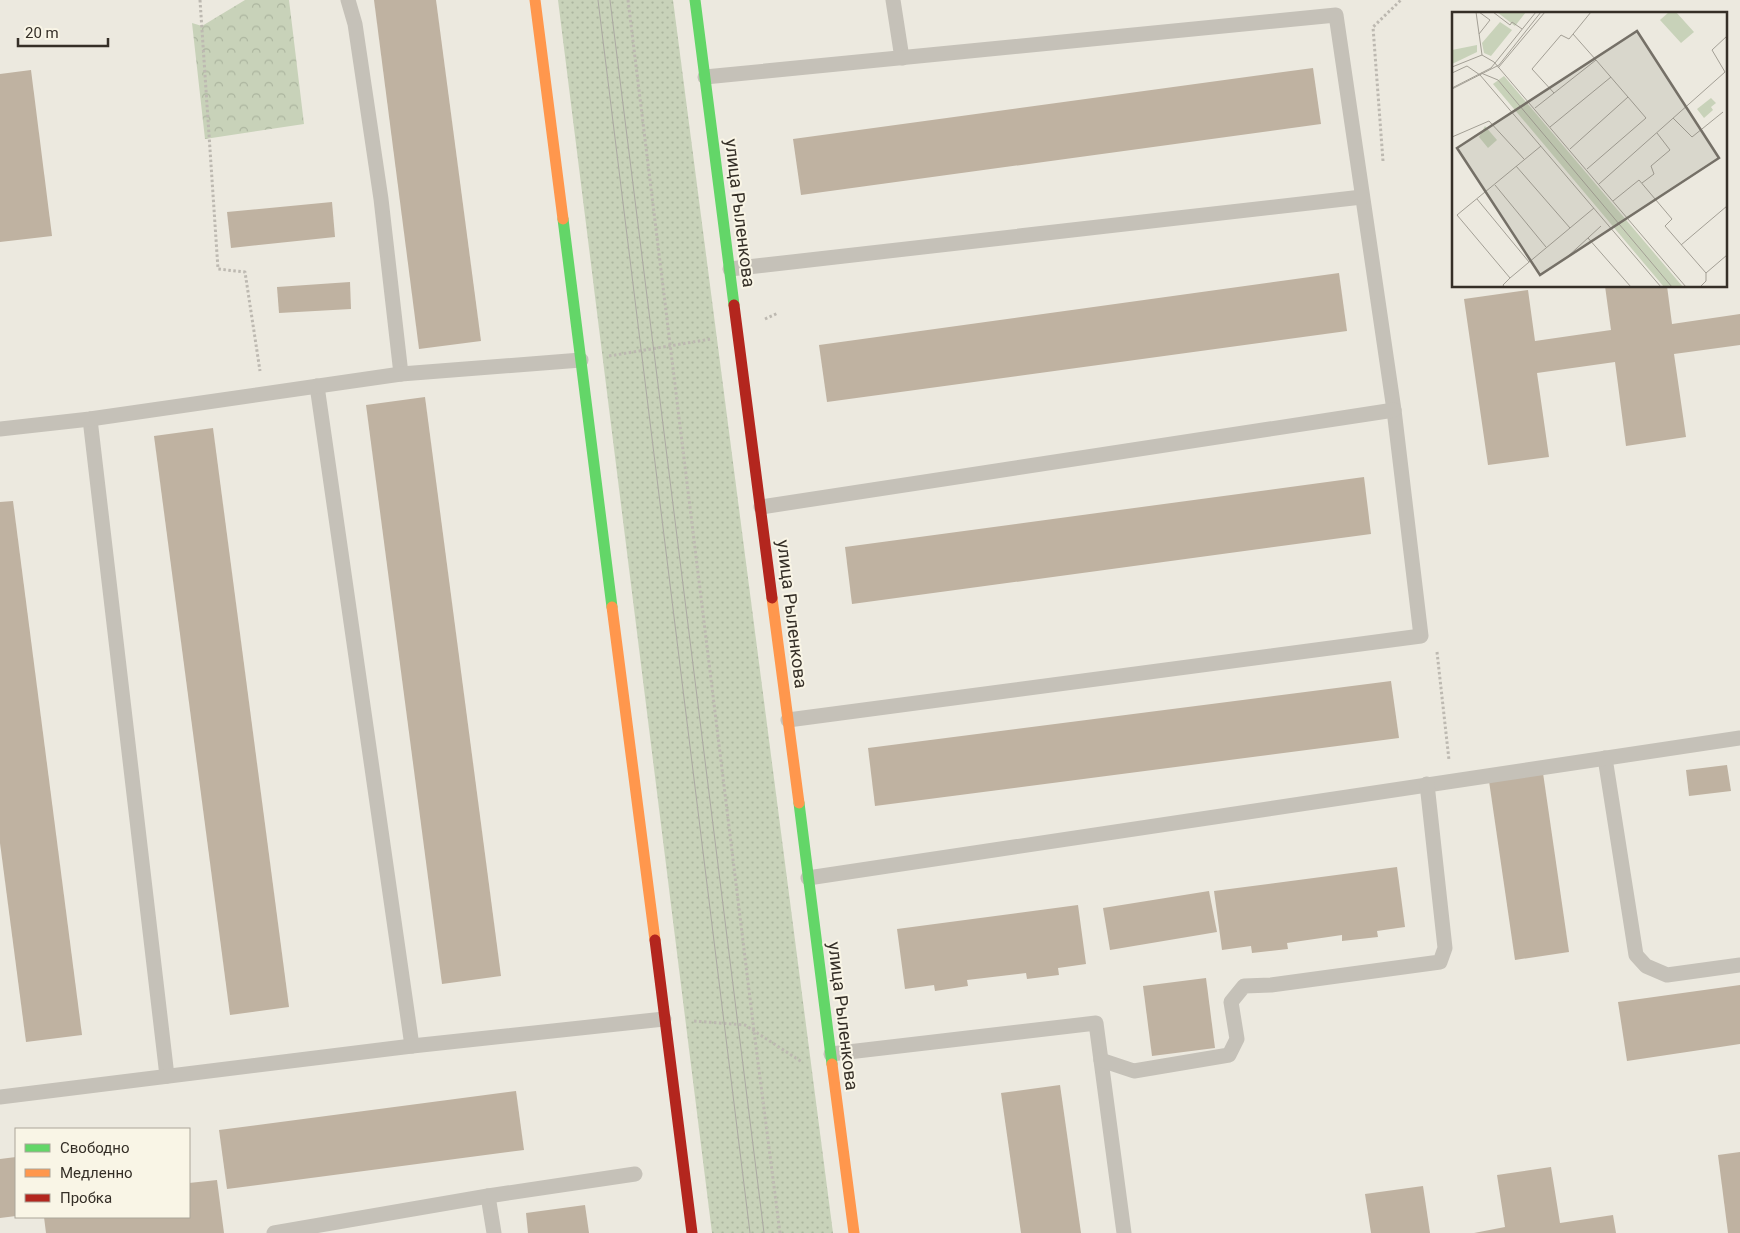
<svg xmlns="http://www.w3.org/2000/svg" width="1740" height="1233" font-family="Roboto,sans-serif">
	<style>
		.grass { fill: url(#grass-dots) }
		.forest { fill: url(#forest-crowns) }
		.building { fill: #bfb2a1 }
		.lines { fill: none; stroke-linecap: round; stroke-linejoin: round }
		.path { stroke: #bdb9b1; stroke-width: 3; stroke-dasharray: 2.5 2.5; stroke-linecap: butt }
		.lane { stroke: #c5c1b8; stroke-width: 15 }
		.fast { stroke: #63d668; stroke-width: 11 }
		.slow { stroke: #ff974d; stroke-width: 11 }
		.jam { stroke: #b3261e; stroke-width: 11 }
		.tram { stroke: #aca9a3; stroke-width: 1 }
		.labels { text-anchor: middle; stroke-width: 4; stroke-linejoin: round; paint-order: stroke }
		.street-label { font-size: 18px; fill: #352f27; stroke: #f9f5e6 }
		.inset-road { fill: none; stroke: #a39f95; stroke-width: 1 }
		.view { fill: #757067; fill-opacity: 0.15; stroke: #757067; stroke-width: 2.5 }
		.inset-edge { fill: none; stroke: #352f27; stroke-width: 2.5 }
	</style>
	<defs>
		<pattern id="grass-dots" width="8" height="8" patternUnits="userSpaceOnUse" patternTransform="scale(1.25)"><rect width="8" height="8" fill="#c8d2b9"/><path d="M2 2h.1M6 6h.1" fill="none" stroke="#acb59f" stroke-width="1.8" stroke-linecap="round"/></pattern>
		<pattern id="forest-crowns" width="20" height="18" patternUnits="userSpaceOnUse" patternTransform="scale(1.25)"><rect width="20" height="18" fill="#c8d2b9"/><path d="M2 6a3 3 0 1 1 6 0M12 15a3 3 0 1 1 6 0" fill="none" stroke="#acb59f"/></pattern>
	</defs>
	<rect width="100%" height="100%" fill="#ece9df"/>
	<!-- grass -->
	<polygon class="grass" points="558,0 673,0 833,1233 712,1233"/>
	<!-- forest -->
	<polygon class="forest" points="245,0 289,0 304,124 205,139 192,23 202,26"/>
	<!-- building -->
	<g class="building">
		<polygon points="374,0 436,0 481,341 419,349"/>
		<polygon points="1313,68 1321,124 801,195 793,139"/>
		<polygon points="31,70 52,236 0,242 0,74"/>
		<polygon points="332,202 335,237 231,248 227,212"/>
		<polygon points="1339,273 1347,331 827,402 819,345"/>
		<polygon points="350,282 351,309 279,313 277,287"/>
		<polygon points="1605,286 1667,286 1672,324 1740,314 1740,345 1674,354 1686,437 1626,446 1615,362 1537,373 1549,457 1488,465 1464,299 1528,290 1535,341 1611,330"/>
		<polygon points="425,397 501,976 442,984 366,405"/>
		<polygon points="213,428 289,1007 230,1015 154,436"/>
		<polygon points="1364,477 1371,534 852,604 845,547"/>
		<polygon points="13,501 82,1035 26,1042 0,843 0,502"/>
		<polygon points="1391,681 1399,738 875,806 868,748"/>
		<polygon points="1727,765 1731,791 1689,796 1686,770"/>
		<polygon points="1543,773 1569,952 1515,960 1489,781"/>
		<polygon points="1397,867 1405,927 1377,931 1378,937 1342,941 1342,935 1287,943 1288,949 1252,953 1251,946 1222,950 1214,891"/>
		<polygon points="1209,891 1217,932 1110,950 1103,908"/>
		<polygon points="1078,905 1086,964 1058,968 1059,975 1027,979 1026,973 967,980 968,986 935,991 934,985 905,989 897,929"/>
		<polygon points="1206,978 1215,1048 1152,1056 1143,986"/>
		<polygon points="1740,985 1740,1044 1627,1061 1618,1002"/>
		<polygon points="1060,1085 1081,1233 1021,1233 1001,1093"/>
		<polygon points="516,1091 524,1150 227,1189 219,1130"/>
		<polygon points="1740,1152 1740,1233 1728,1233 1718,1155"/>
		<polygon points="16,1157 16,1216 0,1218 0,1159"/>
		<polygon points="1551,1167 1560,1223 1613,1215 1616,1233 1474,1233 1505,1227 1497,1175"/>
		<polygon points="217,1180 224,1233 46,1233 44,1217 189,1217 189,1183"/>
		<polygon points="1423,1186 1430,1233 1371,1233 1365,1194"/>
		<polygon points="585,1205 589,1233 528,1233 526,1213"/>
	</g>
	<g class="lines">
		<!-- path -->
		<g class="path">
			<polyline points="200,0 218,269 245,272 260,371"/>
			<polyline points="628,0 754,1031 780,1233"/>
			<polyline points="1383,161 1373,27 1401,0"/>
			<polyline points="765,319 778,313"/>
			<polyline points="609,356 711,339"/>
			<polyline points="1437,652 1449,760"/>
			<polyline points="694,1021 745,1025 802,1062"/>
		</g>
		<!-- lane -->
		<g class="lane">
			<polyline points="348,0 355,24 381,199 401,374"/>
			<polyline points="893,0 902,58"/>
			<polyline points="705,77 1336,15 1394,410 1421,636 788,720"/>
			<polyline points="730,269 1362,197"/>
			<polyline points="317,386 412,1046"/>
			<polyline points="90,419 167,1076"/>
			<polyline points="0,429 90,419 401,374 581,360"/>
			<polyline points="761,507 1394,410"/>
			<polyline points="1605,758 1636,955 1646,966 1667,975 1740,965"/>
			<polyline points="808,878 1740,738"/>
			<polyline points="831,1054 1096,1023 1124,1233"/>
			<polyline points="1101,1060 1134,1071 1229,1055 1237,1039 1231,1002 1244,986 1271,985 1440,962 1445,948 1427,784"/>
			<polyline points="0,1097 412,1046 664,1019"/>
			<polyline points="488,1196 494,1233"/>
			<polyline points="274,1233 488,1196 635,1174"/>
		</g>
		<!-- fast -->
		<g class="fast">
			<polyline points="695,0 734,305"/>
			<polyline points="563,219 612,607"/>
			<polyline points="799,803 832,1064"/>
		</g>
		<!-- slow -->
		<g class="slow">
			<polyline points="535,0 563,219"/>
			<polyline points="772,598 799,803"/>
			<polyline points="612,607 655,940"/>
			<polyline points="832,1064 854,1233"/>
		</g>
		<!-- jam -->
		<g class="jam">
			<polyline points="734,305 772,598"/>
			<polyline points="655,940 692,1233"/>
		</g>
		<!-- tram -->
		<g class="tram">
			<polyline points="598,0 750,1233"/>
			<polyline points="610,0 764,1233"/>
		</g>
	</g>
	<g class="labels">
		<!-- street labels -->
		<g class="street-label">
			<text transform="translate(740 213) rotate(83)" y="6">улица Рыленкова</text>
			<text transform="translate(792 614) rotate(83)" y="6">улица Рыленкова</text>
			<text transform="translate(843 1016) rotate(83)" y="6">улица Рыленкова</text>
		</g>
	</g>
	<!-- overview -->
	<g transform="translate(1452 12)">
		<rect width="275" height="275" fill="#ece9df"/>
		<path d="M 52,64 L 231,275 L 212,275 L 41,72 Z" fill="#c8d2b9"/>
		<path d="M 48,10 L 60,18 L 39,44 L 32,41 L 30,31 ZM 25,33 L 25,40 L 0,52 L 0,38 ZM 259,86 L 264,91 L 259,95 L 261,98 L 252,106 L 245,97 ZM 33,114 L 45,128 L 36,136 L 27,125 Z" fill="#c8d2b9"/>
		<path d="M 45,0 L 74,0 L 63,14 ZM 217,0 L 224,0 L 242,20 L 229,31 L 208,8 Z" fill="#c8d2b9"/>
		<path class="inset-road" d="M 24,0 L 30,43M 41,0 L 58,13 L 60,10 L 70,17M 27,22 L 38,8 L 27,0M 121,22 L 144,48M 42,50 L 234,275M 0,55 L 30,43 L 42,50M 46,56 L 93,0M 0,61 L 15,54 L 28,63M 29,61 L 46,68 L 220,275M 28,63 L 209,275M 0,76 L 39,56 L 84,0M 0,77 L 47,53 L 89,0M 102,81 L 80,57 L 109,23 L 117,27 L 139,0M 83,96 L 144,48 L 176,85 L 194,106 L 135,157M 221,106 L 240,125 L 271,100M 98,115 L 159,65M 0,125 L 37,109 L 72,147M 118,137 L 176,85M 64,154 L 118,216M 190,171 L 202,162 L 199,154 L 218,138 L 205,121M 147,172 L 273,60 L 260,38 L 275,24M 43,173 L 94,235M 25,187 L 77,250M 161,189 L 187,168 L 220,207 L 213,214 L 254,261M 136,226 L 179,275M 229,233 L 275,194M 113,247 L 149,214M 58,266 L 5,203 L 89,134M 52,275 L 51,273 L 58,266 L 142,196M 248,275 L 254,269 L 254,261 L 275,243"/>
		<path class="view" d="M 185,19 L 267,146 L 88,263 L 5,136 Z"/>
		<rect width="275" height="275" class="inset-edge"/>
	</g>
	<!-- legend -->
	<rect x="15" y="1128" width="175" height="90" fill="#f9f5e6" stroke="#aba69a"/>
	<rect x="25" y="1144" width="25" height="8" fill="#63d668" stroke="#aba69a"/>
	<text x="60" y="1153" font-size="15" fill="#352f27">Свободно</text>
	<rect x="25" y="1169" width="25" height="8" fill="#ff974d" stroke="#aba69a"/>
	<text x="60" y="1178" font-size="15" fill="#352f27">Медленно</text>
	<rect x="25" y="1194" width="25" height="8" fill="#b3261e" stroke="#aba69a"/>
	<text x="60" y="1203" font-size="15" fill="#352f27">Пробка</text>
	<!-- scale -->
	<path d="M18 38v8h90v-8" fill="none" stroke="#352f27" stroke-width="2.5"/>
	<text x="25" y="38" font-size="15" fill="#352f27" stroke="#f9f5e6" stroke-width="4" paint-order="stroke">20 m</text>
</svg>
